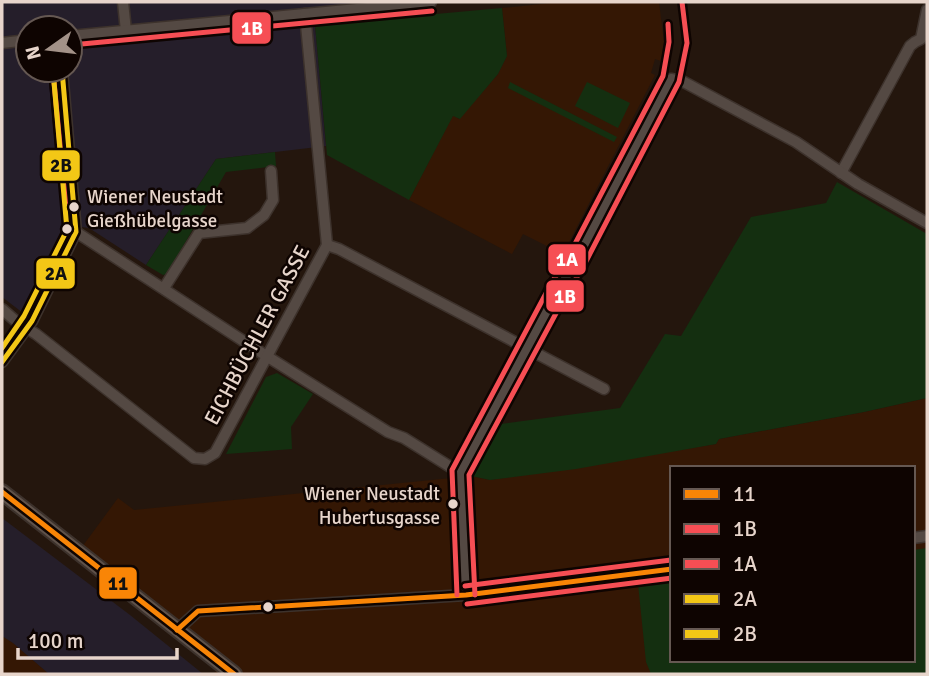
<svg xmlns="http://www.w3.org/2000/svg" width="929" height="676" font-family="Signika,sans-serif">
	<style>
		.built { fill: #341704; fill-rule: evenodd }
		.industrial { fill: #251e2a; fill-rule: evenodd }
		.green { fill: #142f10 }
		.lines { fill: none; stroke-linecap: round; stroke-linejoin: round }
		.street-casing { stroke: #3d322c; stroke-width: 13 }
		.primary-casing { stroke: #3d322c; stroke-width: 18 }
		.street { stroke: #544943; stroke-width: 10 }
		.primary { stroke: #5f524a; stroke-width: 14 }
		.bus-1-casing { stroke: #0e0401; stroke-width: 10 }
		.bus-2-casing { stroke: #0e0401; stroke-width: 10 }
		.bus-3-casing { stroke: #0e0401; stroke-width: 10 }
		.bus-4-casing { stroke: #0e0401; stroke-width: 10 }
		.bus-5-casing { stroke: #0e0401; stroke-width: 10 }
		.bus-1 { stroke: #f98506; stroke-width: 5 }
		.bus-2 { stroke: #f64e54; stroke-width: 5 }
		.bus-3 { stroke: #f64e54; stroke-width: 5 }
		.bus-4 { stroke: #f3c716; stroke-width: 5 }
		.bus-5 { stroke: #f3c716; stroke-width: 5 }
		.bus-dot { fill: #e7d5cb; stroke: #0e0401; stroke-width: 2.5 }
		.labels { text-anchor: middle; stroke-width: 5; stroke-linejoin: round; paint-order: stroke }
		.bus-label { font-size: 19px; fill: #e7d5cb; stroke: #0e0401; text-anchor: start }
		.street-label { font-size: 21px; fill: #e7d5cb; stroke: #0e0401 }
		.line-badge { stroke: #0e0401; stroke-width: 2.5 }
		.badge-label { font-size: 19px; text-anchor: middle; font-weight: bold; fill: #fff }
		.pale-badge-label { font-size: 19px; text-anchor: middle; font-weight: bold; fill: #111 }
	</style>
	<rect width="100%" height="100%" fill="#24160d"/>
	<!-- built -->
	<g class="built">
		<polygon points="560,2 659,2 664,42 661,61 655,59 651,73 655,75 563,254 523,234 512,254 409,200 453,115 459,119 498,74 507,56 502,8"/>
		<path d="M 927,398 L 927,674 L 214,674 L 219,666 L 82,547 L 118,498 L 134,510 L 471,476 L 490,480 L 716,444 L 719,439 L 864,412 ZM 672,468 L 913,468 L 913,660 L 672,660 Z"/>
		<polygon points="2,636 13,643 49,674 2,674"/>
	</g>
	<!-- industrial -->
	<g class="industrial">
		<path d="M 2,2 L 388,2 L 389,18 L 315,25 L 326,146 L 216,159 L 146,265 L 89,228 L 65,225 L 23,313 L 2,297 ZM 28,28 L 70,28 L 70,70 L 28,70 Z"/>
		<polygon points="2,518 130,615 203,674 49,674 13,643 2,636"/>
	</g>
	<!-- green -->
	<g class="green">
		<polygon points="502,8 507,56 498,74 460,119 453,116 409,200 327,155 315,25"/>
		<polygon points="510,82 617,137 614,142 508,88"/>
		<polygon points="587,82 630,103 618,128 575,106"/>
		<polygon points="275,152 276,166 226,172 167,274 163,275 146,265 216,159"/>
		<polygon points="837,182 927,234 927,398 864,412 719,439 716,444 576,469 490,480 471,476 493,425 620,408 665,334 681,336 751,217 826,203"/>
		<polygon points="277,373 313,394 291,427 292,449 226,454 266,377"/>
		<polygon points="927,548 927,674 651,674 646,662 638,584 672,580 672,660 913,660 913,550"/>
	</g>
	<g class="lines">
		<!-- street casing -->
		<g class="street-casing">
			<g id="street">
				<polyline points="123,2 126,31"/>
				<polyline points="70,36 431,2"/>
				<polyline points="2,43 28,40"/>
				<polyline points="841,173 910,46 915,42 921,39 927,10"/>
				<polyline points="76,232 268,357 388,432 404,438 460,473"/>
				<polyline points="327,245 339,249 604,389"/>
				<polyline points="164,288 199,233 247,228 264,215 273,200 271,171"/>
				<polyline points="2,309 18,323 36,334 194,458 205,459 215,453 327,245 305,14"/>
				<polyline points="2,362 32,321 76,232 62,70"/>
				<polyline points="913,538 927,536"/>
				<polyline points="466,595 460,473 560,286 574,265 671,79 682,81 796,142 858,184 927,223"/>
				<polyline points="177,630 198,611 466,595 672,569"/>
			</g>
		</g>
		<!-- primary casing -->
		<g class="primary-casing">
			<polyline id="primary" points="2,492 234,674"/>
		</g>
		<!-- street -->
		<use href="#street" class="street"/>
		<!-- primary -->
		<use href="#primary" class="primary"/>
		<!-- bus-1 casing -->
		<g class="bus-1-casing">
			<g id="bus-1">
				<polyline points="2,492 234,674"/>
				<polyline points="177,630 198,611 466,595 672,569"/>
			</g>
		</g>
		<!-- bus-2 casing -->
		<g class="bus-2-casing">
			<g id="bus-2">
				<polyline points="71,45 432,11"/>
				<polyline points="53,71 66,209"/>
				<polyline points="475,595 469,475 568,291 582,269 679,82 687,43 682,2"/>
				<polyline points="467,604 672,578"/>
			</g>
		</g>
		<!-- bus-3 casing -->
		<g class="bus-3-casing">
			<g id="bus-3">
				<polyline points="465,586 671,560"/>
				<polyline points="457,595 452,470 552,282 566,261 663,76 669,42 668,24"/>
			</g>
		</g>
		<!-- bus-4 casing -->
		<g class="bus-4-casing">
			<polyline id="bus-4" points="2,362 32,321 76,232 62,70"/>
		</g>
		<!-- bus-5 casing -->
		<g class="bus-5-casing">
			<polyline id="bus-5" points="2,348 24,316 67,230 53,71"/>
		</g>
		<!-- bus-1 -->
		<use href="#bus-1" class="bus-1"/>
		<!-- bus-2 -->
		<use href="#bus-2" class="bus-2"/>
		<!-- bus-3 -->
		<use href="#bus-3" class="bus-3"/>
		<!-- bus-4 -->
		<use href="#bus-4" class="bus-4"/>
		<!-- bus-5 -->
		<use href="#bus-5" class="bus-5"/>
	</g>
	<!-- markers -->
	<g class="bus-dot">
		<circle cx="74" cy="207" r="6"/>
		<circle cx="67" cy="229" r="6"/>
		<circle cx="453" cy="504" r="6"/>
		<circle cx="268" cy="607" r="6"/>
	</g>
	<g class="labels">
		<!-- bus labels -->
		<g class="bus-label">
			<text x="87" y="203">Wiener Neustadt<tspan x="87" dy="24">Gießhübelgasse</tspan></text>
			<text x="440" y="500" text-anchor="end">Wiener Neustadt<tspan x="440" dy="24">Hubertusgasse</tspan></text>
		</g>
		<!-- street labels -->
		<g class="street-label">
			<text transform="translate(257 335) rotate(-62)" y="7">EICHBÜCHLER GASSE</text>
		</g>
	</g>
	<g class="line-badge">
		<rect x="231" y="11" width="41" height="34" rx="7" fill="#f64e54"/>
		<rect x="41" y="149" width="40" height="33" rx="7" fill="#f3c716"/>
		<rect x="547" y="243" width="40" height="33" rx="7" fill="#f64e54"/>
		<rect x="35" y="257" width="41" height="33" rx="7" fill="#f3c716"/>
		<rect x="545" y="279" width="40" height="34" rx="7" fill="#f64e54"/>
		<rect x="98" y="566" width="40" height="34" rx="7" fill="#f98506"/>
	</g>
	<g class="badge-label">
		<text x="252" y="35">1B</text>
		<text x="567" y="266">1A</text>
		<text x="565" y="303">1B</text>
	</g>
	<g class="pale-badge-label">
		<text x="61" y="172">2B</text>
		<text x="56" y="280">2A</text>
		<text x="118" y="590">11</text>
	</g>
	<!-- border -->
	<rect width="929" height="676" fill="none" stroke="#e7d5cb" stroke-width="7"/>
	<!-- legend -->
	<rect x="670" y="466" width="245" height="196" fill="#0e0401" stroke="#655852" stroke-width="2"/>
	<rect x="684" y="489" width="35" height="10" fill="#f98506" stroke="#655852" stroke-width="2"/>
	<text x="733" y="501" font-size="21" fill="#e7d5cb">11</text>
	<rect x="684" y="524" width="35" height="10" fill="#f64e54" stroke="#655852" stroke-width="2"/>
	<text x="733" y="536" font-size="21" fill="#e7d5cb">1B</text>
	<rect x="684" y="559" width="35" height="10" fill="#f64e54" stroke="#655852" stroke-width="2"/>
	<text x="733" y="571" font-size="21" fill="#e7d5cb">1A</text>
	<rect x="684" y="594" width="35" height="10" fill="#f3c716" stroke="#655852" stroke-width="2"/>
	<text x="733" y="606" font-size="21" fill="#e7d5cb">2A</text>
	<rect x="684" y="629" width="35" height="10" fill="#f3c716" stroke="#655852" stroke-width="2"/>
	<text x="733" y="641" font-size="21" fill="#e7d5cb">2B</text>
	<!-- north arrow -->
	<g transform="translate(49 49) rotate(256)"><circle r="33" fill="#0e0401" stroke="#655852" stroke-width="2"/>
	<path d="M0-5L12 26L0 18L-12 26Z" fill="#a39288"/>
	<text y="-10" font-size="19" font-weight="bold" text-anchor="middle" fill="#e7d5cb">N</text>
	</g>
	<!-- scale -->
	<path d="M18 648v10h159v-10" fill="none" stroke="#e7d5cb" stroke-width="3.5"/>
	<text x="28" y="648" font-size="21" fill="#e7d5cb" stroke="#0e0401" stroke-width="5" paint-order="stroke">100 m</text>
</svg>
